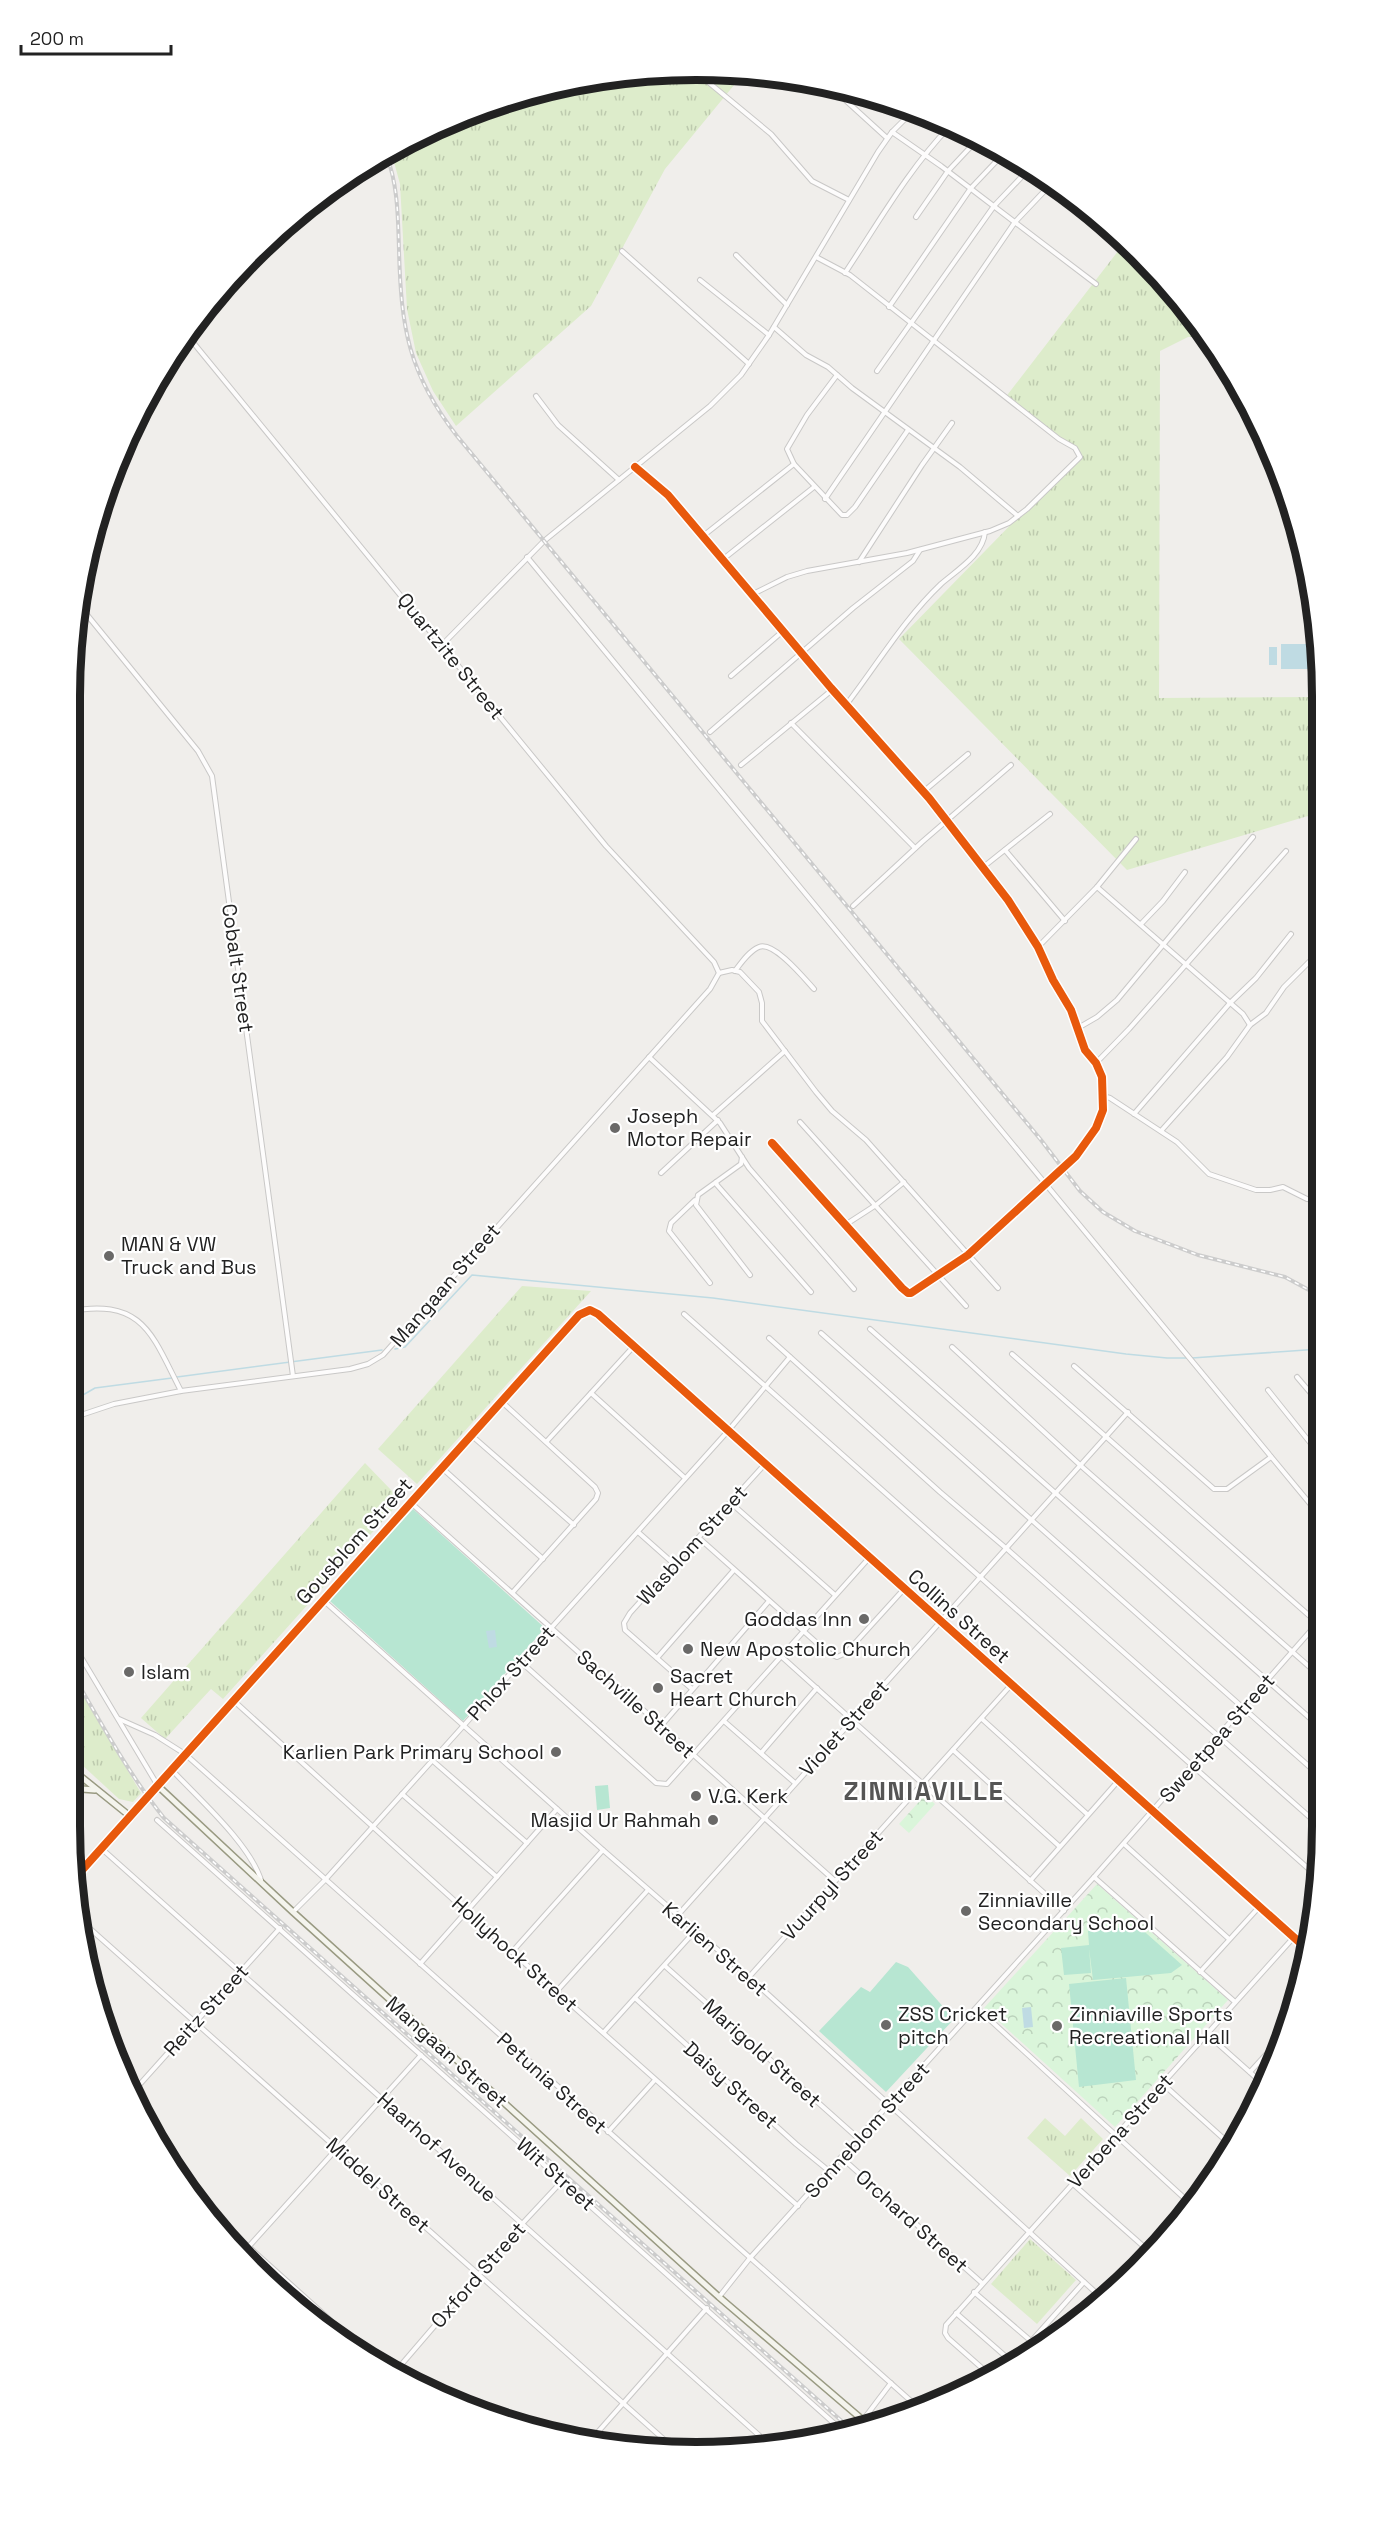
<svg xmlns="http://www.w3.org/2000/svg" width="1392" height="2522" font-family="'Space Grotesk',sans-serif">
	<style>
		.grass { fill: url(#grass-tufts) }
		.park { fill: url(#park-crowns) }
		.pitch { fill: #b7e6d2 }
		.water { fill: #bfdbe3 }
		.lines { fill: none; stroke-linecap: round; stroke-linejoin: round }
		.stream { stroke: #bfdbe3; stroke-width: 1.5 }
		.street-casing { stroke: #c9c8c7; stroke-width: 6 }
		.secondary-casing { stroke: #999a82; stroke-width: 8 }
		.street { stroke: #fdfcfc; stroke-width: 4 }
		.secondary { stroke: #f4f4ed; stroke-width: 5 }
		.rail-casing { stroke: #ccc; stroke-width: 4 }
		.rail { stroke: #fff; stroke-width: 1.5; stroke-dasharray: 4.5; stroke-linecap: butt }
		.cycleway-casing { stroke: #fff; stroke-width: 11 }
		.cycleway { stroke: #e8590c; stroke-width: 8 }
		.poi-dot { fill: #6a6968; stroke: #fff; stroke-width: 2 }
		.labels { text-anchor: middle; stroke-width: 4.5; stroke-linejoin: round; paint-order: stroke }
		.street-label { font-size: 20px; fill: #222; stroke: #fff }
		.poi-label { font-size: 20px; fill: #222; stroke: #fff; text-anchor: start }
		.district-label { font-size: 26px; font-weight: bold; letter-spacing: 1.5px; fill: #555; stroke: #fff }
		.rim { fill: none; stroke: #222; stroke-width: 8 }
	</style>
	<defs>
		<pattern id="grass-tufts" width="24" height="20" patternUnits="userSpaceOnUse" patternTransform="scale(1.5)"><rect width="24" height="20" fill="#ddeccb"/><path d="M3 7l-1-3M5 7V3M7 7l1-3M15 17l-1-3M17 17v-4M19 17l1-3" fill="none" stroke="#bdcaae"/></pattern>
		<pattern id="park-crowns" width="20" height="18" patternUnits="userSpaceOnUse" patternTransform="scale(1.5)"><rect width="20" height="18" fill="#daf5da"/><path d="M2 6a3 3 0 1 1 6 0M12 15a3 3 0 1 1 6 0" fill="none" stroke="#bbd2bb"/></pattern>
	</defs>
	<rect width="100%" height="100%" fill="#f0eeeb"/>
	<!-- grass -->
	<g class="grass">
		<polygon points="655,70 744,73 665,169 591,306 456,426 433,391 416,353 407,309 400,184 391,151 418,134 533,90"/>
		<polygon points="1125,242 1208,337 1188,337 1160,351 1159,698 1318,697 1318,813 1127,870 899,639 1080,454 1005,398"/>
		<polygon points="522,1286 591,1291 417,1484 378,1449"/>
		<polygon points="365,1463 393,1492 397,1505 223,1699 211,1689 165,1739 141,1718"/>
		<polygon points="69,1671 141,1793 133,1802 119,1799 69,1753"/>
		<polygon points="1045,2118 1065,2136 1081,2118 1103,2139 1070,2176 1027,2138"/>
		<polygon points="1030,2239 1076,2280 1037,2324 991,2284"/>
	</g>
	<!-- park -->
	<g class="park">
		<polygon points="925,1795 935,1804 909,1833 899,1824"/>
		<polygon points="1097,1884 1228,2000 1115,2127 984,2008"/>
	</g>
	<!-- pitch -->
	<g class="pitch">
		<polygon points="413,1509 545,1628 463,1721 330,1601"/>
		<polygon points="608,1785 610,1808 597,1810 595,1786"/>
		<polygon points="1138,1926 1182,1965 1171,1973 1093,1980 1089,1948 1091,1973 1064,1975 1061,1948 1089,1945 1088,1931"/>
		<polygon points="896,1962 908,1967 954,2019 886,2092 819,2031 861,1987 870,1992"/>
		<polygon points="1126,1978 1136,2080 1079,2087 1069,1984"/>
	</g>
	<!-- water -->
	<g class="water">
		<rect x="1281" y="644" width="37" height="25"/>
		<rect x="1269" y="647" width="8" height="18"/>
		<polygon points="495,1630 497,1647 489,1648 486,1631"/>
		<polygon points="1031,2007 1033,2027 1024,2028 1022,2008"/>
	</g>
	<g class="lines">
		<!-- stream -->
		<g class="stream">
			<polyline points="395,1349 405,1347 472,1275 713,1298 1126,1354 1167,1358 1187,1358"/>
			<polyline points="1192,1358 1320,1349"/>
			<polyline points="177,1377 382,1350"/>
			<polyline points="69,1403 95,1388 172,1378"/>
		</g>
		<!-- street casing -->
		<g class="street-casing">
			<g id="street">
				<polyline points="696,72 771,134 812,181 849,200"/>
				<polyline points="831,87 887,138"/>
				<polyline points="892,132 941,166 1096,284"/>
				<polyline points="916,217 948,171 978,139"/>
				<polyline points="622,251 749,364"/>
				<polyline points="736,255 787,305"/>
				<path d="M 845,273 C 879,222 908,170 950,126"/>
				<polyline points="700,280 769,335"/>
				<polyline points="889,307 971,188 1006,151"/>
				<polyline points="774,327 806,355 828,367 852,388 960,467 1018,516"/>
				<polyline points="187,335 606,846 714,962 719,973"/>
				<polyline points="877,371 994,206 1030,168"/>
				<polyline points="837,375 807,415 787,449 794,464 842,515 847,515 855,507 908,430"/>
				<polyline points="536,396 558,425 619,480"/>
				<polyline points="635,467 668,495 831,688 929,798 1008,900 1038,947 1053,980 1071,1010 1085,1050 1096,1063 1102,1077 1103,1110 1096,1128 1076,1156 968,1255 911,1293 908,1293 902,1288 772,1143"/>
				<polyline points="825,499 1015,222 1052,183"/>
				<polyline points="703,536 794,464"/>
				<polyline points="527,557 1321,1517"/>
				<polyline points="722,560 814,487"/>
				<polyline points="859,562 922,465 952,423"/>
				<polyline points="753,594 787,577 807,571 907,553 990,531 1009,523 1027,509 1080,457 1075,448 1059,439 850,275 816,257"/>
				<polyline points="79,605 198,751 212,776 293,1376"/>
				<polyline points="442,645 544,541 710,406 741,375 769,335 878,152 892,132 914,110"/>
				<polyline points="731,676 783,631"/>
				<path d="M 846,705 C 877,665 904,619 941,584 C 957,570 983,555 985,532"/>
				<polyline points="791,723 915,848"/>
				<polyline points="710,732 853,608 913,561 920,550"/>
				<polyline points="741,765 832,690"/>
				<polyline points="923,792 968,754"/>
				<polyline points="1005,850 1065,921"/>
				<polyline points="982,868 1050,814"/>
				<polyline points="1097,887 1243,1014 1250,1025"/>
				<polyline points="853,906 922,842 1011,765"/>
				<polyline points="1141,924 1163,901 1185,872"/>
				<polyline points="1038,947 1097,887 1136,839"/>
				<path d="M 735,971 C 741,963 749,951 759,947 C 774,941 804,978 814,989"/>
				<polyline points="719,973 732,970 740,972 759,992 762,1003 762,1021 816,1092 832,1111 866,1140 998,1288"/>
				<polyline points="1078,1028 1097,1017 1117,1000 1253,837"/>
				<polyline points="649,1057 720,1123 749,1168 854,1289"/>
				<polyline points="1096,1063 1129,1029 1286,851"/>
				<polyline points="1103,1096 1110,1098 1177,1142 1209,1174 1256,1190 1270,1190 1283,1187 1307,1199"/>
				<polyline points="1134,1114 1230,1003 1256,978 1291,934"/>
				<polyline points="713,1115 785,1051"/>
				<polyline points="800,1122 966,1306"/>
				<polyline points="1161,1131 1227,1057 1250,1025 1266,1013 1284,987 1319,952"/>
				<polyline points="742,1157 741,1164 716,1182 717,1185 811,1292"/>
				<polyline points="661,1173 718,1120"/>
				<polyline points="716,1182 698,1195 696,1205 750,1275"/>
				<polyline points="695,1200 671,1223 669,1231 710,1283"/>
				<polyline points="845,1225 876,1205 904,1182"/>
				<polyline points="70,1291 74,1310"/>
				<path d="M 70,1311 C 144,1298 152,1335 181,1391"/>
				<polyline points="684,1314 1320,1879"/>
				<polyline points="870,1329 1321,1728"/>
				<polyline points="821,1333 1321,1777"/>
				<polyline points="769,1338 940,1492 1007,1549 1322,1828"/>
				<polyline points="952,1347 1080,1465 1321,1677"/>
				<polyline points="1012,1354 1321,1626"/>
				<polyline points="1074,1366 1214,1489 1227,1489 1271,1457"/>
				<polyline points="1297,1377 1320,1404"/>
				<polyline points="1268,1390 1320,1455"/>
				<polyline points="591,1393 685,1478"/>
				<polyline points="502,1402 595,1487 598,1493 596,1499 513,1592"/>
				<polyline points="69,1419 114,1404 181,1391 350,1369 368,1364 383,1355 710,989 719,973"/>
				<polyline points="471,1435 574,1525"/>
				<polyline points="547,1441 634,1346"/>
				<polyline points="442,1468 543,1559"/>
				<polyline points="410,1502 835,1881"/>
				<polyline points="731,1503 835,1595"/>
				<polyline points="638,1532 674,1564"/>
				<polyline points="699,1538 827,1652 837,1657 846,1653 904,1589"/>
				<polyline points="323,1600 603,1850 749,1977 1105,2301"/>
				<polyline points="69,1637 158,1786 185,1754 579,1315 585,1311 593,1310 1308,1950"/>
				<polyline points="782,1657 1064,1911"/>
				<polyline points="657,1658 734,1570"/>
				<polyline points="521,1662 656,1783 667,1784 869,1558"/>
				<polyline points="692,1689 625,1630 624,1623 630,1613 765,1464"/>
				<polyline points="234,1701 467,1912 798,2206"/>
				<polyline points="119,1719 155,1735 185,1754 921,2410"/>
				<polyline points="982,1719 1087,1814"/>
				<polyline points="725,1722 795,1783"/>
				<polyline points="661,1726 769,1601"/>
				<polyline points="953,1750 1059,1846"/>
				<polyline points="761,1753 817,1688"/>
				<polyline points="433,1761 527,1843"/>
				<path d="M 172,1770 C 199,1799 249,1843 261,1880"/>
				<polyline points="402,1794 497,1877"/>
				<polyline points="157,1820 846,2434"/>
				<polyline points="1124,1844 1229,1939"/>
				<polyline points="102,1849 771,2446"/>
				<polyline points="1094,1877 1235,2002"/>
				<polyline points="74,1879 131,1817"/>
				<polyline points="1030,1881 1119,1780"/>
				<polyline points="293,1912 325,1880 728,1431 790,1357"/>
				<polyline points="678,1915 1128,1412"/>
				<polyline points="78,1918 678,2452"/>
				<polyline points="512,1952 603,1850"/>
				<polyline points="420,1964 557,1809"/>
				<polyline points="665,1966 859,2139"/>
				<polyline points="1200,1972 1260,1906"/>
				<polyline points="749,1977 1011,1685"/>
				<polyline points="556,1992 648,1890"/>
				<polyline points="635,1998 796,2144 829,2171"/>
				<polyline points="977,2008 1194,2207"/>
				<polyline points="604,2032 695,1931"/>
				<polyline points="1207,2034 1262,2083"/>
				<polyline points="1250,2072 1281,2038"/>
				<polyline points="1163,2084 1234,2148"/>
				<polyline points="132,2093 280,1928"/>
				<polyline points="608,2132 655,2080"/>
				<polyline points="842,2158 982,2283"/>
				<polyline points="1073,2184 1151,2253"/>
				<polyline points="190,2194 379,2364"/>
				<polyline points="242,2254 421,2055"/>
				<polyline points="974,2292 1031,2341"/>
				<polyline points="719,2297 750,2258 1094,1877 1321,1619"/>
				<polyline points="956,2313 1012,2362"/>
				<polyline points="1041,2331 1052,2341"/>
				<polyline points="1009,2366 1084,2282"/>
				<polyline points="395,2372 522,2224 563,2180"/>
				<polyline points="991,2376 948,2338 945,2333 946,2325 1294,1937"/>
				<polyline points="863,2420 891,2383"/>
				<polyline points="590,2441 707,2308"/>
			</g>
		</g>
		<!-- secondary casing -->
		<g class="secondary-casing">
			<g id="secondary">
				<polyline points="69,1767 131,1817 158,1786 293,1912 719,2297 871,2427"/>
				<polyline points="69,1783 77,1774"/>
				<polyline points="69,1788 95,1790"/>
			</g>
		</g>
		<!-- street -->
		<use href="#street" class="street"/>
		<!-- secondary -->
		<use href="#secondary" class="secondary"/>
		<!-- rail casing -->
		<g class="rail-casing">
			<g id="rail">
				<path d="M 386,154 C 398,184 398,218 399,250 C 401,327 408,373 457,436 L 1041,1140 L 1080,1191 L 1103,1212 L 1135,1231 L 1198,1255 L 1285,1277 L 1320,1296"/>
				<path d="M 69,1668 C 99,1719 127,1772 164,1818 L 854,2432"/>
			</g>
		</g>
		<!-- rail -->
		<use href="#rail" class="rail"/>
		<!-- cycleway casing -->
		<g class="cycleway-casing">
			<g id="cycleway">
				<polyline points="635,467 668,495 831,688 929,798 1008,900 1038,947 1053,980 1071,1010 1085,1050 1096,1063 1102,1077 1103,1110 1096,1128 1076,1156 968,1255 911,1293 908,1293 902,1288 772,1143"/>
				<polyline points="74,1879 579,1315 590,1310 598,1314 1308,1950"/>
			</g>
		</g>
		<!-- cycleway -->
		<use href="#cycleway" class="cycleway"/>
	</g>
	<!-- markers -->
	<g class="poi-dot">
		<circle cx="615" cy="1128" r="6"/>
		<circle cx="109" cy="1256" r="6"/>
		<circle cx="864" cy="1619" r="6"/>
		<circle cx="688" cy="1649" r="6"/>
		<circle cx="129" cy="1672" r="6"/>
		<circle cx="658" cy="1688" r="6"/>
		<circle cx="556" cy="1752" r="6"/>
		<circle cx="696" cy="1796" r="6"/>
		<circle cx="713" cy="1820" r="6"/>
		<circle cx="966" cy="1911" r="6"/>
		<circle cx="886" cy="2025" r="6"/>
		<circle cx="1057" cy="2026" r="6"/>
	</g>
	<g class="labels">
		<!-- street labels -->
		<g class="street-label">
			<text transform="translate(451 656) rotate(51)" y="7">Quartzite Street</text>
			<text transform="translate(238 968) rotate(82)" y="7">Cobalt Street</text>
			<text transform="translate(445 1285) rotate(-49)" y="7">Mangaan Street</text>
			<text transform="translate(354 1541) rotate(-48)" y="7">Gousblom Street</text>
			<text transform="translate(692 1545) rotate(-48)" y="7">Wasblom Street</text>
			<text transform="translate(959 1616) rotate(42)" y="7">Collins Street</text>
			<text transform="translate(511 1673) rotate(-48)" y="7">Phlox Street</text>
			<text transform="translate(636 1704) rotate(42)" y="7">Sachville Street</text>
			<text transform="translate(844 1728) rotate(-48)" y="7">Violet Street</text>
			<text transform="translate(1217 1738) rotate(-49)" y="7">Sweetpea Street</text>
			<text transform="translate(832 1885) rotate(-48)" y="7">Vuurpyl Street</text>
			<text transform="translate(715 1949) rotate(41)" y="7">Karlien Street</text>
			<text transform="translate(515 1954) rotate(42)" y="7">Hollyhock Street</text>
			<text transform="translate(206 2010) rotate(-48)" y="7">Reitz Street</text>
			<text transform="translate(447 2052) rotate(42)" y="7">Mangaan Street</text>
			<text transform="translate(762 2053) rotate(42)" y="7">Marigold Street</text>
			<text transform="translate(552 2083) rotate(42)" y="7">Petunia Street</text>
			<text transform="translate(731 2085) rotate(42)" y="7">Daisy Street</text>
			<text transform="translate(867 2130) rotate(-48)" y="7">Sonneblom Street</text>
			<text transform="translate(1120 2131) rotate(-48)" y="7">Verbena Street</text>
			<text transform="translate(437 2147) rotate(42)" y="7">Haarhof Avenue</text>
			<text transform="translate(556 2174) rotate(42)" y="7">Wit Street</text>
			<text transform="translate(378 2185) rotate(42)" y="7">Middel Street</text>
			<text transform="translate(912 2221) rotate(42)" y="7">Orchard Street</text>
			<text transform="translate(478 2275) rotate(-49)" y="7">Oxford Street</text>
		</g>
		<!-- poi labels -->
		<g class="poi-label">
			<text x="627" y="1123">Joseph<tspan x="627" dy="23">Motor Repair</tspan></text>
			<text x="121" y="1251">MAN &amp; VW<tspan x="121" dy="23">Truck and Bus</tspan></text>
			<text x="852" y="1626" text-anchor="end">Goddas Inn</text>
			<text x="700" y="1656">New Apostolic Church</text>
			<text x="141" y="1679">Islam</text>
			<text x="670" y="1683">Sacret<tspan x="670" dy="23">Heart Church</tspan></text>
			<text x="544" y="1759" text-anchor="end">Karlien Park Primary School</text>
			<text x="708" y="1803">V.G. Kerk</text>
			<text x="701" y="1827" text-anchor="end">Masjid Ur Rahmah</text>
			<text x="978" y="1907">Zinniaville<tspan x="978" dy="23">Secondary School</tspan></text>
			<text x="898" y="2021">ZSS Cricket<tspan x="898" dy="23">pitch</tspan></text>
			<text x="1069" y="2021">Zinniaville Sports<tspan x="1069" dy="23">Recreational Hall</tspan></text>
		</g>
		<!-- district labels -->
		<g class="district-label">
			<text x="924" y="1800">ZINNIAVILLE</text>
		</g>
	</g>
	<!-- crop -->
	<path d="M0 0H1392V2522H0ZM696 80H696A616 616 0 0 1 1312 696V1826A616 616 0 0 1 696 2442H696A616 616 0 0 1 80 1826V696A616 616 0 0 1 696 80Z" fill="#fff" fill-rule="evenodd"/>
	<path class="rim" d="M696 80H696A616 616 0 0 1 1312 696V1826A616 616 0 0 1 696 2442H696A616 616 0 0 1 80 1826V696A616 616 0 0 1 696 80Z"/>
	<!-- scale -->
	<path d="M21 45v9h150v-9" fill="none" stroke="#222222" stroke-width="3"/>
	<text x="30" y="45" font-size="18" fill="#222222" stroke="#ffffff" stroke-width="4.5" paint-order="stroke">200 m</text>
</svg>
